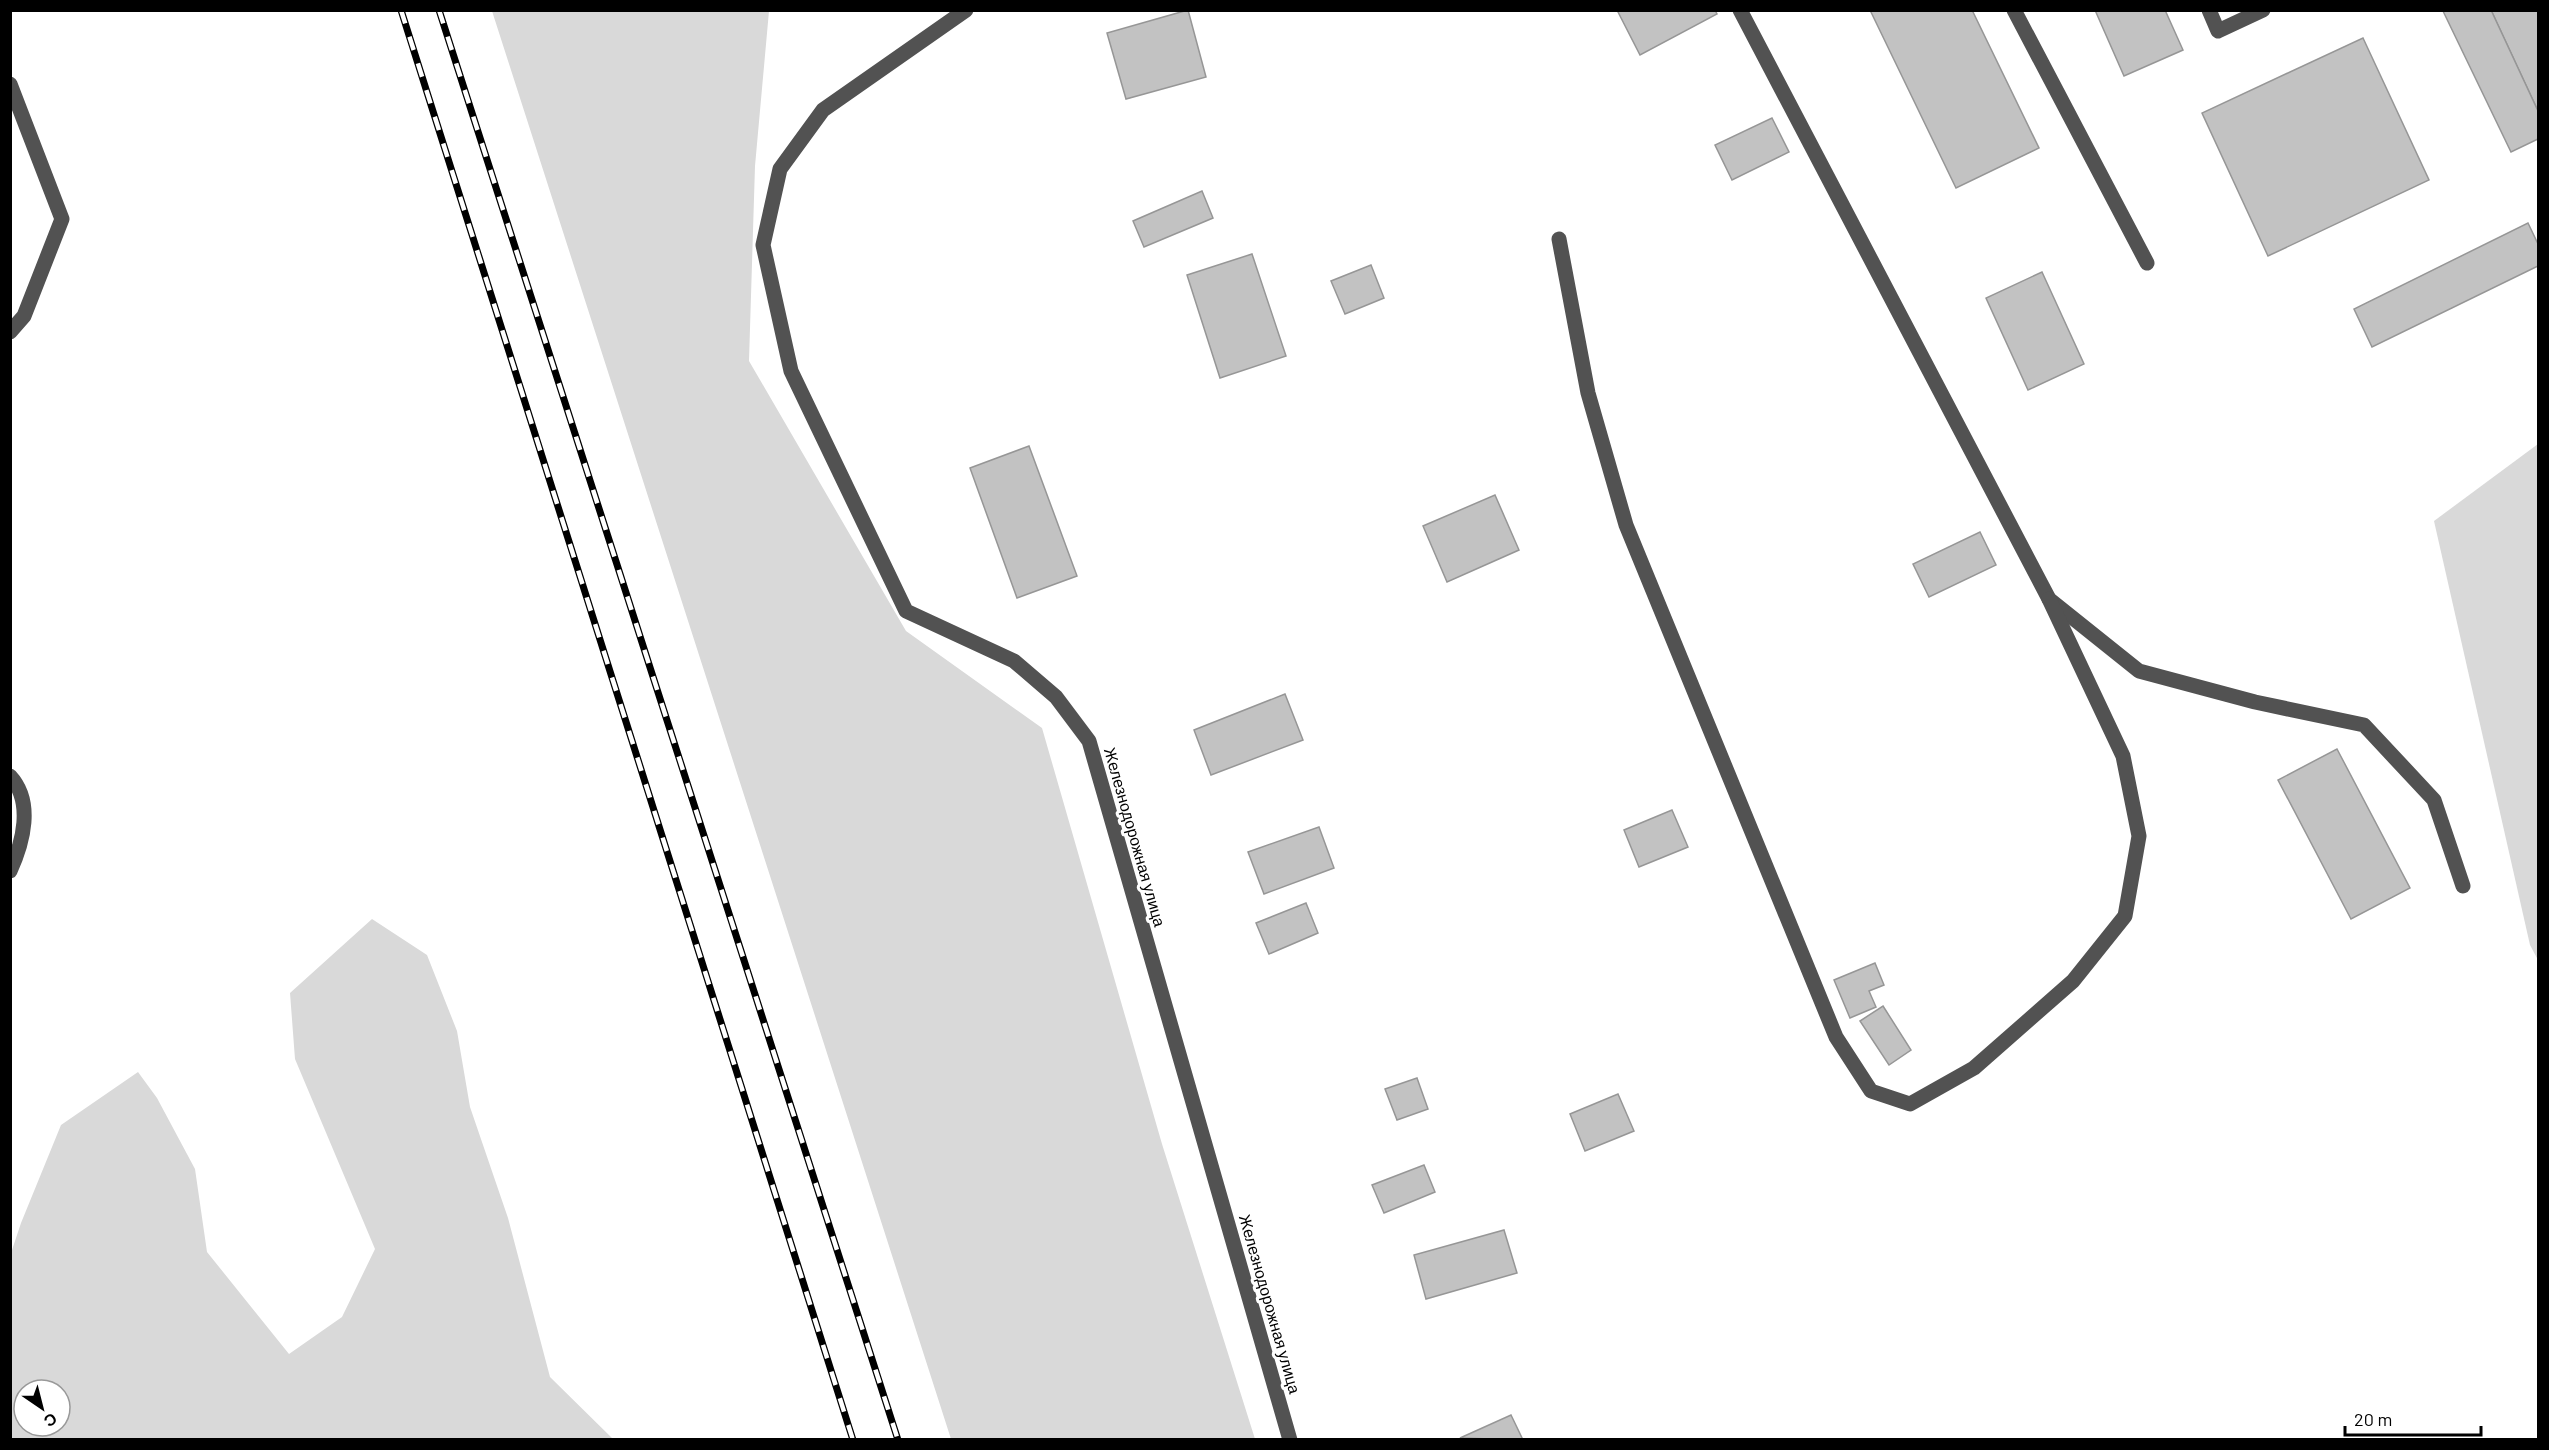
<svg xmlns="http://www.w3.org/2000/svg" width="2549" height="1450" font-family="Barlow,sans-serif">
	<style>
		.green { fill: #d9d9d9; fill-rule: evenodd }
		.building { fill: #c2c2c2; stroke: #969696; stroke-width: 1.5 }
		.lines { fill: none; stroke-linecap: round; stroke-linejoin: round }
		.minor { stroke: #525252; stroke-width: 15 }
		.rail-casing { stroke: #000; stroke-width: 7 }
		.rail { stroke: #fff; stroke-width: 4.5; stroke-dasharray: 14; stroke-linecap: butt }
		.labels { text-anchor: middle; stroke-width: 6; stroke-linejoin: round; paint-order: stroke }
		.street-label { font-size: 16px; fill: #000; stroke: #fff }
	</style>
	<rect width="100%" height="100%" fill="#fff"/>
	<!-- green -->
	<g class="green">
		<polygon points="492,11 769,11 755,166 749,361 906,631 1042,728 1162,1144 1255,1439 951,1439"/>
		<polygon points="2538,444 2538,960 2530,945 2434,521"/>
		<path d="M 372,919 L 427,955 L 457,1031 L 470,1107 L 508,1218 L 550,1377 L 613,1439 L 11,1439 L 10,1256 L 21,1223 L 61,1125 L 138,1072 L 157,1098 L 195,1169 L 207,1252 L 289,1354 L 342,1317 L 375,1249 L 295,1059 L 290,993 ZM 24,1390 L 60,1390 L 60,1426 L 24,1426 Z"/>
	</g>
	<!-- building -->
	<g class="building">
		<polygon points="1188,10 1206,77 1126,99 1107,33"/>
		<polygon points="1617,10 1715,10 1717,14 1640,55"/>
		<polygon points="1870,10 1972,10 2039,148 1956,188"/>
		<polygon points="2095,10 2165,10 2183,50 2124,76"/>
		<polygon points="2491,10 2538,10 2538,111"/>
		<polygon points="2491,10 2538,111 2538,139 2511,152 2443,11"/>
		<polygon points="2363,38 2429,180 2268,256 2202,113"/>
		<polygon points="1772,118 1789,152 1732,180 1715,145"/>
		<polygon points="1202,191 1213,218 1144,247 1133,221"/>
		<polygon points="2528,223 2538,244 2538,266 2372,347 2354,309"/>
		<polygon points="1252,254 1286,356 1220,378 1187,275"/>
		<polygon points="1371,265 1384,298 1345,314 1331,281"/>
		<polygon points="2042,272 2084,364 2028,390 1986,298"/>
		<polygon points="1029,446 1077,576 1017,598 970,468"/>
		<polygon points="1495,495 1519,550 1447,582 1423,526"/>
		<polygon points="1980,532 1996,565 1929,597 1913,564"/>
		<polygon points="1285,694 1303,740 1211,775 1194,730"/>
		<polygon points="2337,749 2410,888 2351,919 2278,780"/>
		<polygon points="1672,810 1688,847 1639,867 1624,830"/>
		<polygon points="1319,827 1334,868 1264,894 1248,852"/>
		<polygon points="1306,903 1318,933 1269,954 1256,923"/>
		<polygon points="1875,963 1884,985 1869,991 1876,1007 1850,1018 1834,980"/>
		<polygon points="1883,1006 1911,1050 1889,1065 1860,1021"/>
		<polygon points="1417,1078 1428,1109 1397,1120 1385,1089"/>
		<polygon points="1618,1094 1634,1131 1585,1151 1570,1114"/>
		<polygon points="1424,1165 1435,1192 1384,1213 1372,1185"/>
		<polygon points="1504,1230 1517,1273 1426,1299 1414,1255"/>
		<polygon points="1511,1415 1523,1440 1460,1438"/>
	</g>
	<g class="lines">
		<!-- minor -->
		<g class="minor">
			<polyline points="966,10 823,110 780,169 763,245 791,371 906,611 1014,661 1056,697 1089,741 1290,1440"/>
			<polyline points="1740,10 2049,599 2139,671 2255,702 2364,725 2434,800 2463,886"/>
			<polyline points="2014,10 2147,263"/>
			<polyline points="2209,10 2218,31 2263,10"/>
			<polyline points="10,84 62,219 24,316 10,332"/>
			<polyline points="1559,239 1588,393 1626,525 1836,1037 1871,1091 1910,1104 1974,1068 2073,981 2125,916 2139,836 2123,756 2049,599"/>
			<path d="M 10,776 C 34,802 23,843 10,871"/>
		</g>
		<!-- rail casing -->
		<g class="rail-casing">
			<g id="rail">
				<polyline points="401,10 853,1440"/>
				<polyline points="439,10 898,1440"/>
			</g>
		</g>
		<!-- rail -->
		<use href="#rail" class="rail"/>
	</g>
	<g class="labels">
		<!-- street labels -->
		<g class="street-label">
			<text transform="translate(1135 837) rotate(74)" y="6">Железнодорожная улица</text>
			<text transform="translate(1270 1304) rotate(74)" y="6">Железнодорожная улица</text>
		</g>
	</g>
	<!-- border -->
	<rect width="2549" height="1450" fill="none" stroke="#000000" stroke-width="24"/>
	<!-- north arrow -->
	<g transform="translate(42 1408) rotate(145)"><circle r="28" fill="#ffffff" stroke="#999999" stroke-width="1.5"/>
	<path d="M0-4.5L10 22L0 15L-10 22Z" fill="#000000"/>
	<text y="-9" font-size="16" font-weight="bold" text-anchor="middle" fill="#000000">С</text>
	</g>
	<!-- scale -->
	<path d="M2345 1426v9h136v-9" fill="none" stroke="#000000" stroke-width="3"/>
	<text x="2354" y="1426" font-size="18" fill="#000000" stroke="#ffffff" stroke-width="4.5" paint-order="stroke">20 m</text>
</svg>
